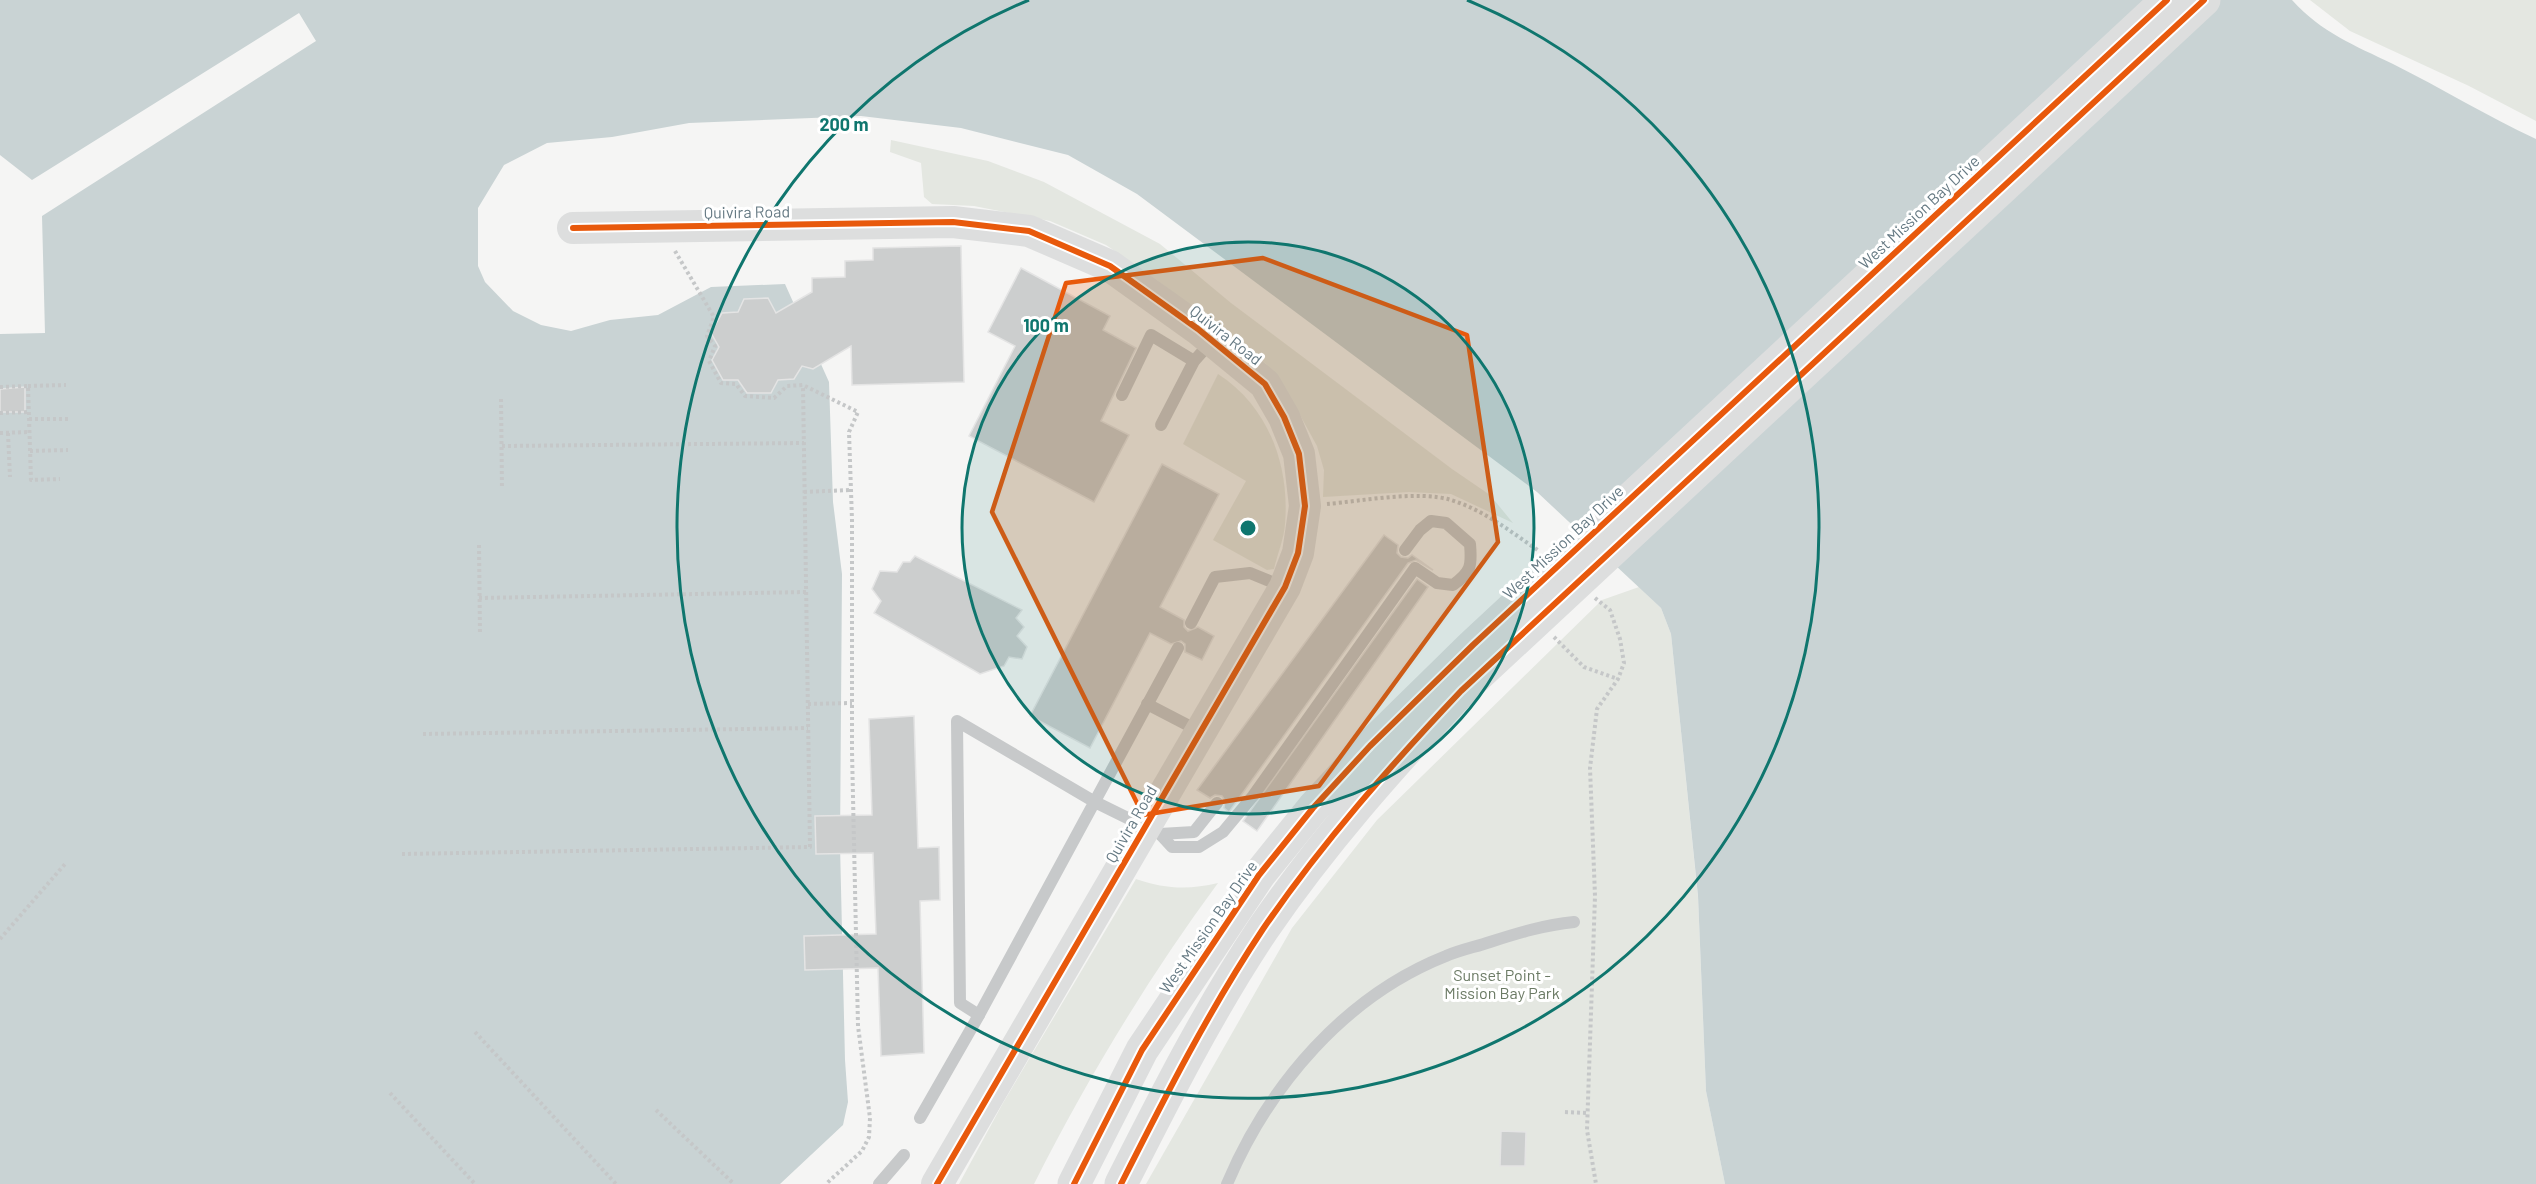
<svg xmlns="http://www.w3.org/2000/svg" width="2536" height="1184" font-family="Barlow,sans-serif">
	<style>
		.green { fill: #e4e7e1 }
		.water { fill: #c9d3d4 }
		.building { fill: #cccece; stroke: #e4e4e4; stroke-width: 1.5 }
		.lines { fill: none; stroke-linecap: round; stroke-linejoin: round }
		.path { stroke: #c5c7c8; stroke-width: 4; stroke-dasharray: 3 3; stroke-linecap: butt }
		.lane { stroke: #c7c9ca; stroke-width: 12 }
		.secondary { stroke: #dddede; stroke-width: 32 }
		.primary { stroke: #dddede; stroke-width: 33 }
		.cycleway-casing { stroke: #fff; stroke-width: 10 }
		.cycleway { stroke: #e8590c; stroke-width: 6 }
		.marked { fill: #e8590c; fill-opacity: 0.2; stroke: #e8590c; stroke-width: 4.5; stroke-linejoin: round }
		.ring { fill: none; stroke: #0f766e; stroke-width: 3 }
		.labels { text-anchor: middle; stroke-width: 6; stroke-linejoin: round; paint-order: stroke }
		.street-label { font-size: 16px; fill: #657983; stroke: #fff }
		.park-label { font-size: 16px; fill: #6b7a64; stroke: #fff }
		.centre { fill: #0f766e; stroke: #fff; stroke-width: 3 }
		.ring-label { font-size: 18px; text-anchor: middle; font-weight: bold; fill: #0f766e; stroke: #fff; stroke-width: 6; stroke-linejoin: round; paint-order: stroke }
	</style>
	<rect width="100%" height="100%" fill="#f5f5f4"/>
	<!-- green -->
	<g class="green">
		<polygon points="2310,0 2536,0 2536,121 2469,86 2350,31"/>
		<polygon points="891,140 988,161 1044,182 1160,244 1231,303 1452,469 1490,495 1513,523 1451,494 1409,492 1323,497 1324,470 1317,446 1294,404 1266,364 1157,280 1106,245 1050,221 974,206 932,204 924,197 921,163 890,152"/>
		<path d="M 1218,374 C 1268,406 1290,465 1285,524 C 1284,539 1277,555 1274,569 L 1267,570 L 1213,540 L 1246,481 L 1183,444 Z"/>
		<polygon points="1639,587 1661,608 1671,634 1698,897 1706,1091 1725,1184 1146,1184 1292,928 1377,820 1602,600"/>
		<path d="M 1136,879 C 1165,889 1189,890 1218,883 C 1148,978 1087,1079 1034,1184 L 959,1184 L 1003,1103 Z"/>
	</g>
	<!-- water -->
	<path class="water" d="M 0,0 L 2292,0 C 2322,33 2354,45 2393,64 C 2441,88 2487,116 2536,139 L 2536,1184 L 1725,1184 L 1706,1091 L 1698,896 L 1671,634 L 1661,608 L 1537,492 L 1137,194 L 1068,155 L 961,128 L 861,116 L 689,123 L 612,137 L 547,143 L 504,165 L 478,208 L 478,266 L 485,282 L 513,311 L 541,325 L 571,331 L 610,320 L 658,315 L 711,287 L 785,284 L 829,382 L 833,502 L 842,574 L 840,845 L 845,1060 L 848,1102 L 843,1125 L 780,1184 L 0,1184 L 0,334 L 45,333 L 42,216 L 316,41 L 299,13 L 32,180 L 0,155 Z"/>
	<!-- building -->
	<g class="building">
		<polygon points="961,246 964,382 852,385 851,346 813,369 802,366 794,379 778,380 771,393 747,393 738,380 723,380 712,360 719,347 711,333 722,313 738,312 744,299 768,298 776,313 812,292 812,278 845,277 845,261 873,260 873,248"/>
		<polygon points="1021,268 1110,316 1103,330 1136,348 1101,421 1129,435 1094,502 969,436 1015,346 988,332"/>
		<polygon points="25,387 25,412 0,412 0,389"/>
		<polygon points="1162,464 1219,494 1160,607 1184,620 1184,627 1188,631 1198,627 1214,636 1202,660 1185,652 1185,644 1181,641 1171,644 1150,633 1090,748 1030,716"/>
		<polygon points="1384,535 1398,545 1397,553 1401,557 1408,558 1412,555 1433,570 1416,560 1408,563 1229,812 1224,808 1225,801 1222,796 1215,795 1210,798 1197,790"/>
		<polygon points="915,556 1022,610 1016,618 1024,627 1017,636 1027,647 1022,659 1009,657 1004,666 980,674 874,613 881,601 872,589 880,571 897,572 903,562 910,562"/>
		<polygon points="1417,579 1428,587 1257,831 1243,821"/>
		<polygon points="914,716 918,848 939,847 940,900 920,901 924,1053 881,1056 878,968 805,970 804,936 876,934 873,853 816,854 815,816 872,815 869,719"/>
		<polygon points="1501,1131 1526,1132 1525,1166 1500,1166"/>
	</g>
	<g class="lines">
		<!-- path -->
		<g class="path">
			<polyline points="675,251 714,317 707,336 715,346 709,361 721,383 736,384 745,396 774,398 787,386 803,385 858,412 849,432 852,520 852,751 858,1026 870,1118 869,1137 862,1151 826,1184"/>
			<polyline points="28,386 66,385"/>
			<polyline points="0,387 28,386 31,480 60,479"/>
			<polyline points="501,399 502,489"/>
			<polyline points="0,413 29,412"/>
			<polyline points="29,419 68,419"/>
			<polyline points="0,433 30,432"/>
			<polyline points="8,433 10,477"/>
			<polyline points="502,446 804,443"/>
			<polyline points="30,451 68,450"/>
			<polyline points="804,492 851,490"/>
			<path d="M 1327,504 C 1362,501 1418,490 1451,500 C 1484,510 1511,532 1539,551"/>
			<polyline points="479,545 480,633"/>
			<polyline points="479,598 806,592"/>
			<polyline points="1595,598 1610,610 1620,639 1624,663 1618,679 1597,709 1590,768 1595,896 1587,1130 1596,1184"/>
			<polyline points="1554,637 1584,667 1618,679"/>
			<polyline points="808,704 852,703"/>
			<polyline points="423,734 808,728"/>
			<polyline points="402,854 810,847 803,385"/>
			<polyline points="0,939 65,864"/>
			<polyline points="475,1032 616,1184"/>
			<polyline points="390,1093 475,1184"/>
			<polyline points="656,1110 734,1184"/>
			<polyline points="1565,1112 1588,1113"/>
		</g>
		<!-- lane -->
		<g class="lane">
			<polyline points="1122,395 1151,335 1194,361"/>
			<polyline points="1161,425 1194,361 1212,341"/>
			<polyline points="1191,623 1215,577 1250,573 1284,587"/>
			<path d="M 1178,648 L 979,1015 L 960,1003 L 957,721 L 1095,802 L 1160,834 L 1172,847 L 1199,847 L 1223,832 L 1253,796 L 1415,568 L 1437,583 L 1453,585 C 1471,572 1472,566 1470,544 L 1446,523 L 1431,521 L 1420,530 L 1405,550"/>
			<polyline points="1147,704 1199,731"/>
			<polyline points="1160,834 1194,832 1217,803"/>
			<polyline points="920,1118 979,1015"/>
			<polyline points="879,1184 904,1155"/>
			<path d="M 1227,1184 C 1269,1085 1345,996 1446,956 C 1460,950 1475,947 1490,942 C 1518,933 1544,925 1574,922"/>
		</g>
		<!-- secondary -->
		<polyline class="secondary" points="573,228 953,222 1029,231 1110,266 1198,329 1265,384 1284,417 1299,454 1305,506 1298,553 1285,587 937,1184"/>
		<!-- primary -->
		<g class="primary">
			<polyline points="1074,1184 1142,1050 1259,875 1313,808 1370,746 1473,645 2167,0"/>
			<path d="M 1121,1184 C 1165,1097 1209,1010 1263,929 C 1322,843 1390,766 1461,691 L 2204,0"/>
		</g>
		<!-- cycleway casing -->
		<g class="cycleway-casing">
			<g id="cycleway">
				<polyline points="573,228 953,222 1029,231 1110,266 1198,329 1265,384 1284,417 1299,454 1305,506 1298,553 1285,587 937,1184"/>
				<polyline points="1074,1184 1142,1050 1259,875 1313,808 1370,746 1473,645 2167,0"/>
				<path d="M 1121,1184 C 1165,1097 1209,1010 1263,929 C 1322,843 1390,766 1461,691 L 2204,0"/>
			</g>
		</g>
		<!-- cycleway -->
		<use href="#cycleway" class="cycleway"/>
	</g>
	<!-- marked area -->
	<path class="marked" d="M 1263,258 L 1467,335 L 1498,542 L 1319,786 L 1143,815 L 992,512 L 1066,283 Z"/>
	<!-- distance rings -->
	<circle cx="1248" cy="528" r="286" fill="#0f766e" fill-opacity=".12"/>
	<g class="ring">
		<circle cx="1248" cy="528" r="286"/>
		<path d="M1467 0A571 571 0 1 1 1029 0"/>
	</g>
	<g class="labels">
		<!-- street labels -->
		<g class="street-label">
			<text transform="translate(747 212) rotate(-1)" y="6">Quivira Road</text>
			<text transform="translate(1919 212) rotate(-43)" y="6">West Mission Bay Drive</text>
			<text transform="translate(1226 335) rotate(38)" y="6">Quivira Road</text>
			<text transform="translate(1563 542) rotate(-43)" y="6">West Mission Bay Drive</text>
			<text transform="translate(1131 824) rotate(-60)" y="6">Quivira Road</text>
			<text transform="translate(1208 927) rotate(-55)" y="6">West Mission Bay Drive</text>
		</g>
		<!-- park labels -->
		<g class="park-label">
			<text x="1502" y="981">Sunset Point -<tspan x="1502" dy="18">Mission Bay Park</tspan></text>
		</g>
	</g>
	<circle cx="1248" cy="528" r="9" class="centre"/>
	<g class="ring-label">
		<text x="844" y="131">200 m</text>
		<text x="1046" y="332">100 m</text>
	</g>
</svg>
